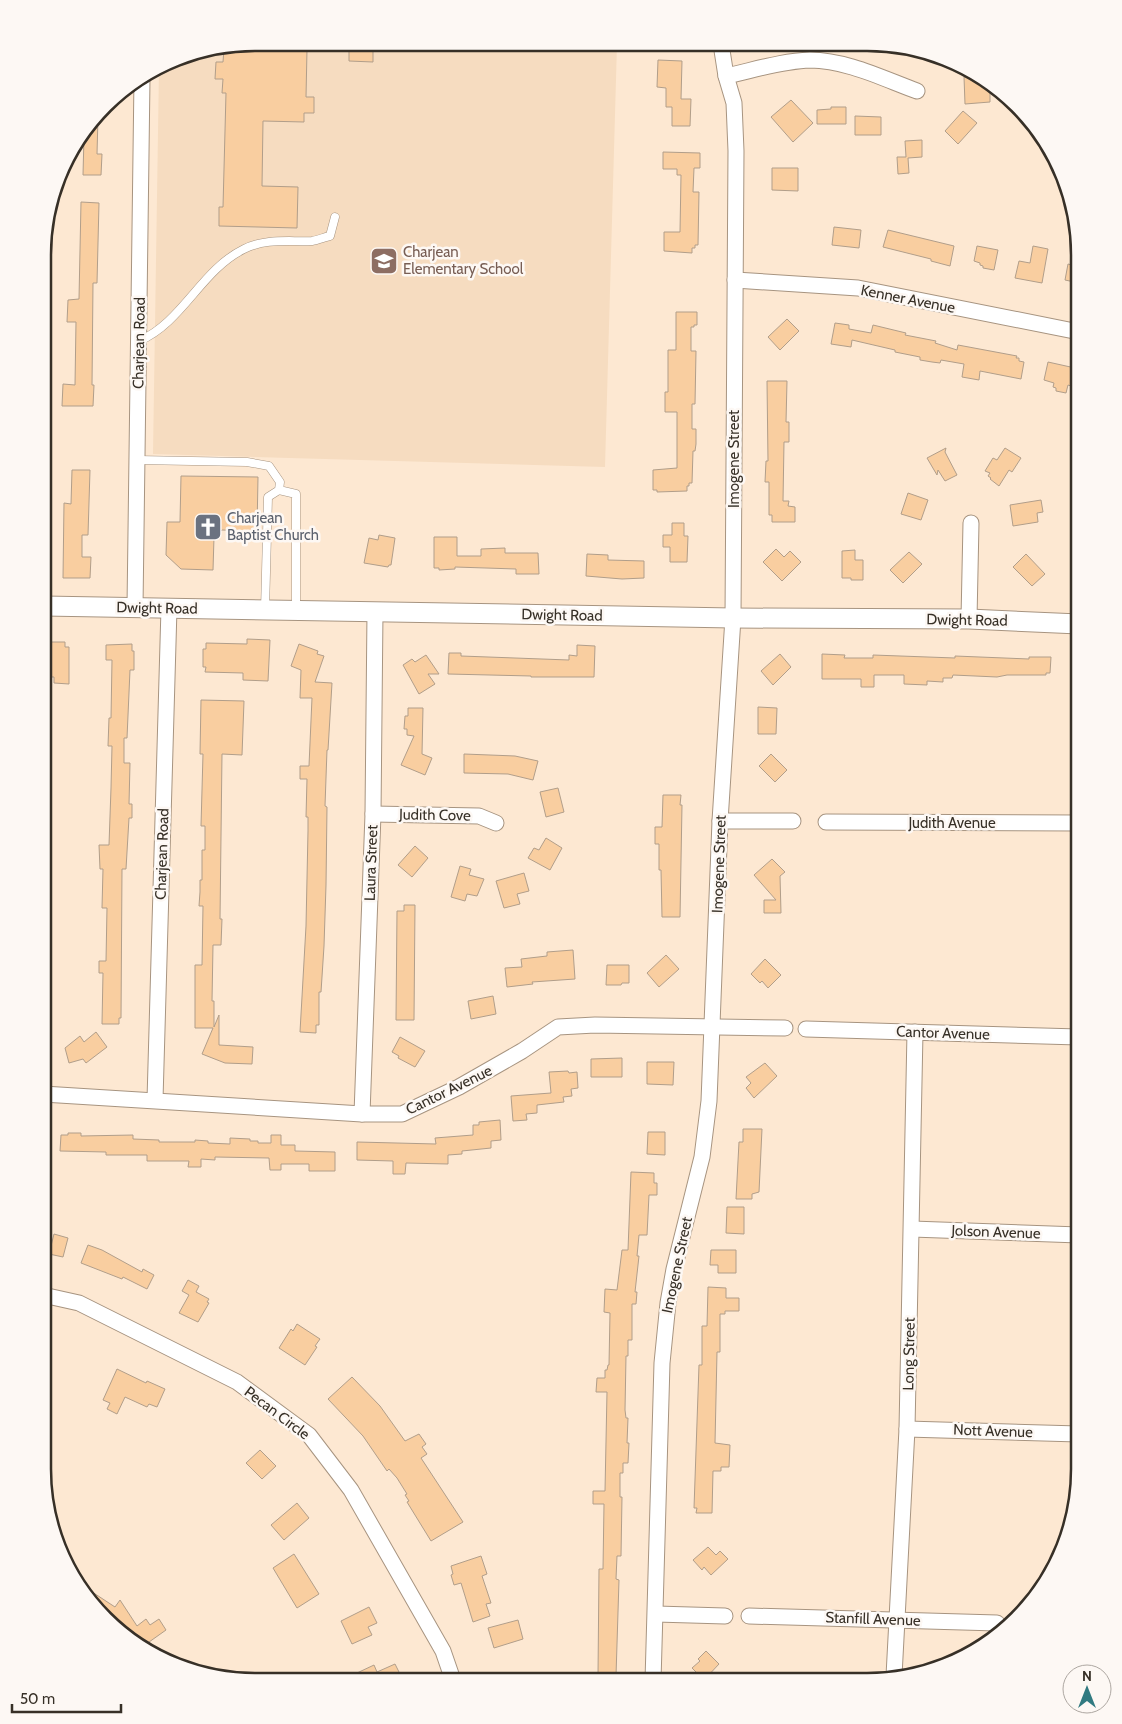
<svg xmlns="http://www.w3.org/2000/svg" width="1122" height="1724" font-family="Cabin,sans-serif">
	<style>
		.built { fill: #f6dcc0 }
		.building { fill: #f9cea0; stroke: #b19e8a }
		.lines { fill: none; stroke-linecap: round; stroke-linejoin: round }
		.service-casing { stroke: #a79480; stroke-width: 9 }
		.minor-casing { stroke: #a79480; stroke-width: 17 }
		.tertiary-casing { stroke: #a79480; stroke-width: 21 }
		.service { stroke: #fff; stroke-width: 8 }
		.minor { stroke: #fff; stroke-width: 15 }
		.tertiary { stroke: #fff; stroke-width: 19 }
		.labels { text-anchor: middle; stroke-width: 5; stroke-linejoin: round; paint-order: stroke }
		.education-label { font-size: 15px; fill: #785e54; stroke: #fdf8f4; text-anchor: start }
		.street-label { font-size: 15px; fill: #373027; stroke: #fdf8f4 }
		.worship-label { font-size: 15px; fill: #5b616d; stroke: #fdf8f4; text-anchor: start }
		.rim { fill: none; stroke: #373027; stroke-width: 2.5 }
	</style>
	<rect width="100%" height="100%" fill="#fde8d2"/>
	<!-- built -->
	<polygon class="built" points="255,43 617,44 605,467 153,454 159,68 174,59"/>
	<!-- building -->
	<g class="building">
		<polygon points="255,42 267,43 267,48 307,49 306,97 314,97 314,113 304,113 304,122 263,121 262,186 298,187 297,228 219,226 219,207 223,207 226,93 222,93 223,79 215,79 216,62 223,62 224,49"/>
		<polygon points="349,45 373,46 373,62 349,61"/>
		<polygon points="658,60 682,61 681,99 691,99 690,126 672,126 672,107 666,107 666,88 657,87"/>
		<polygon points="964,77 980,77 990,83 990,102 965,104"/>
		<polygon points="791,100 813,123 793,142 771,117"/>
		<polygon points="831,107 846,107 846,124 817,124 817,110 831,109"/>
		<polygon points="963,111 977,123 958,144 945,131"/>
		<polygon points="855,116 881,117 881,135 855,135"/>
		<polygon points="98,117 97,154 102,154 101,175 83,175 84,136"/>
		<polygon points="922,140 922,157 908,158 909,173 898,174 897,157 906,157 905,141"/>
		<polygon points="663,152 700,153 700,168 694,168 693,192 699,192 698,245 695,245 695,248 692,248 692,253 664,251 664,232 680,232 681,175 677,175 677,169 663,169"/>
		<polygon points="772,168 798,168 798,191 772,190"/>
		<polygon points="81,202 99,203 97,283 93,283 92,385 94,385 93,406 62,406 63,384 75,385 76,322 67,322 68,300 79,299"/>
		<polygon points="834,227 861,230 859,248 832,245"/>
		<polygon points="888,230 954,246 950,266 931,261 931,259 883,247"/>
		<polygon points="977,246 998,250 994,270 983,268 983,266 980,265 980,263 974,261"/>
		<polygon points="1033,246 1048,249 1042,283 1015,278 1019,261 1030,263"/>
		<polygon points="1068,264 1080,267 1079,283 1065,280"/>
		<polygon points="676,312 697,312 697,325 694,325 694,327 691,327 691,351 696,351 695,404 692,404 692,429 696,429 696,444 695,451 693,451 692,483 689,483 689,486 687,486 687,491 657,492 657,490 653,490 653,470 677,468 677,412 665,412 665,392 668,392 668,350 676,350"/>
		<polygon points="787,319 799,331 780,350 768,337"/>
		<polygon points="835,323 849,325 849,329 871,333 873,325 906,333 905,335 936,341 935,343 957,350 958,345 1017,356 1016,358 1019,358 1019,361 1024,362 1021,379 980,371 979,380 962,377 964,364 941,360 940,363 932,362 920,360 920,357 895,352 895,350 852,340 851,347 831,344"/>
		<polygon points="1048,362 1075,368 1071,386 1068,385 1066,393 1056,391 1056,388 1053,387 1054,383 1044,380"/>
		<polygon points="767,381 787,381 786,422 789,422 789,442 784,442 783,501 789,501 788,506 795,507 795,522 772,522 772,515 769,515 769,482 765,482 766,461 768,461"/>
		<polygon points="946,448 945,452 957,475 945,481 938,470 937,475 927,458"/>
		<polygon points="1005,448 1021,458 1012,472 1009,470 999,486 990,479 991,478 988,476 990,473 985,471 993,458 997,460"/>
		<polygon points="72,470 90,470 88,535 82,535 82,557 91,557 90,578 63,578 64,503 71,504"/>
		<polygon points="181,476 258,477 257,531 222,530 214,537 213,570 181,569 166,555 167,522 180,522"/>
		<polygon points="908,493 928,500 921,520 901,514"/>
		<polygon points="1041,500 1043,512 1037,513 1038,522 1013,526 1010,505"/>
		<polygon points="672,523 684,523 684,536 688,536 687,562 670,562 670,547 663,547 663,535 672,535"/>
		<polygon points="379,535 395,538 391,565 389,565 388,567 364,563 369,538 378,540"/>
		<polygon points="434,537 457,537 457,556 481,556 481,549 505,548 505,553 538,553 539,574 516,574 516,569 455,567 455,569 439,570 439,568 434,568"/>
		<polygon points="776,549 784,557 790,551 801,562 782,581 763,562"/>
		<polygon points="855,550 855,560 863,560 863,580 851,580 851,578 842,578 842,551"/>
		<polygon points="909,552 922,564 903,583 890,570"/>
		<polygon points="587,554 608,555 608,560 644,561 644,578 622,579 586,576"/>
		<polygon points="1026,554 1045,574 1032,586 1013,567"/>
		<polygon points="247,639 270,640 268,681 243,680 243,673 205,672 206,667 203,667 203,649 206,649 206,643 247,644"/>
		<polygon points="50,642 65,642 65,647 69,647 69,684 54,683 54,677 50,677"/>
		<polygon points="132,644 132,651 134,651 134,670 130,670 127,738 124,738 124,763 130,763 129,804 132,804 132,818 129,818 126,869 122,869 121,1018 119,1018 119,1024 102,1024 103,973 99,973 99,961 106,961 107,908 102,908 103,869 100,869 99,845 109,845 111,788 112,746 108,746 109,718 111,718 112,660 106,660 106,645"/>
		<polygon points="299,644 318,651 317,654 324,656 315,682 332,683 328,750 327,750 325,806 327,807 326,885 324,946 321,992 319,992 319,1025 316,1025 316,1033 300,1032 306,926 308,831 308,817 306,817 307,779 300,779 300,766 309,766 312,698 300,698 301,670 291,666"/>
		<polygon points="577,645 595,646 594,677 531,677 531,676 448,674 449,653 461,653 461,656 569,660 569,655 577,656"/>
		<polygon points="780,654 791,667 773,685 761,671"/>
		<polygon points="822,654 845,655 844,658 873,658 873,655 955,658 955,656 1029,659 1029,657 1051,657 1050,673 1046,673 1046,675 1007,675 997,677 953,675 952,678 943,678 943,682 927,681 927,685 904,684 904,675 874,675 874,687 861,687 861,679 822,679"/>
		<polygon points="426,655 439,674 428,674 435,684 419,694 403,665 412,659 415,662"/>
		<polygon points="201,700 244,701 242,755 222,754 220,919 222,919 221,945 213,945 212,1001 214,1001 214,1027 219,1015 219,1045 253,1047 252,1064 225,1063 202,1054 213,1028 195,1028 195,965 202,965 203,906 199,906 200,892 200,880 202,880 202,850 205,850 205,826 201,826 203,754 200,754"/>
		<polygon points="758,707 777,708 776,734 758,734"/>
		<polygon points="408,708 423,708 422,754 432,758 425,775 401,765 414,736 407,735 407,729 404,729 405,716 408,716"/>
		<polygon points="464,754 515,756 538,761 533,780 508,774 464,773"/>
		<polygon points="771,754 787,770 775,782 759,766"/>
		<polygon points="558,788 564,812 546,817 540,792"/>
		<polygon points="663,795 681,795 680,805 682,805 680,917 662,917 661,870 659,870 659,844 655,844 655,827 662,827"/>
		<polygon points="546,838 562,848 550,870 528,858 534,848 539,850"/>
		<polygon points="415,846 428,858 412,877 398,865"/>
		<polygon points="772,859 785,872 780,876 781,913 764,913 764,900 776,900 754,875"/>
		<polygon points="460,866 471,869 469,875 484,879 477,896 467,894 465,901 451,897"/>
		<polygon points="524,873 529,891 517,894 520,904 504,908 496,881"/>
		<polygon points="404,905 415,905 414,1020 396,1020 397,911 404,911"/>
		<polygon points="573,950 575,979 532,982 533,984 507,987 505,968 522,967 521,959 547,956 547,952"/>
		<polygon points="666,955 679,969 659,987 647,973"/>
		<polygon points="765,959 781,975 768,988 762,981 760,983 751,974"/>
		<polygon points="607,965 629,965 629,983 622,983 621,985 606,985"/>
		<polygon points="493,996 496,1014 471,1019 468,1001"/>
		<polygon points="96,1032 107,1047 86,1063 83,1059 69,1063 65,1048 80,1036 84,1042"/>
		<polygon points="400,1037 425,1051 415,1067 398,1058 399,1056 392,1052"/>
		<polygon points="622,1058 622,1077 591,1077 591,1059"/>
		<polygon points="647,1062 674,1062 673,1085 647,1084"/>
		<polygon points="765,1063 777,1076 754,1098 746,1088 751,1083 746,1077"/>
		<polygon points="568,1071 569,1073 577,1072 578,1088 571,1089 572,1096 563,1097 564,1102 537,1105 537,1113 526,1114 527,1120 513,1121 511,1096 551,1093 549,1072"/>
		<polygon points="500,1120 501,1140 491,1141 491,1148 462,1151 462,1154 448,1155 448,1164 406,1163 405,1174 393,1174 393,1161 357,1160 357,1142 436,1144 435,1138 473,1135 473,1125 479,1125 479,1122"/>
		<polygon points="743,1129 762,1129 759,1192 752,1194 752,1199 736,1199 739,1142 743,1142"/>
		<polygon points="648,1132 665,1132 665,1155 647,1154"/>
		<polygon points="68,1133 81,1133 81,1136 133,1135 133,1139 159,1140 159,1142 195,1142 195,1140 208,1141 208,1143 230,1144 230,1138 250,1139 250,1141 258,1141 258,1143 271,1143 271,1135 281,1135 281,1145 295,1145 295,1151 335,1152 335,1171 309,1171 309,1164 281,1164 281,1170 270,1170 269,1158 215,1157 215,1160 201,1159 201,1167 188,1167 189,1161 147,1161 147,1155 106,1155 106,1152 60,1151 61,1135 68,1135"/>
		<polygon points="631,1172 654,1173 654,1183 657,1183 657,1195 649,1195 647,1235 639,1235 637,1256 639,1256 635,1292 637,1292 636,1304 632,1304 632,1340 628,1340 628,1356 626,1356 625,1410 626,1418 628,1418 627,1443 629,1443 628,1463 623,1463 623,1473 620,1473 620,1497 622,1497 621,1556 617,1556 616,1579 619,1580 616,1676 598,1675 599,1569 603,1569 604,1504 593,1504 593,1491 605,1491 607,1392 596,1392 597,1378 605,1378 605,1370 607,1370 608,1365 609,1365 610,1313 604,1312 605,1289 617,1290 622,1250 628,1250"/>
		<polygon points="727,1207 744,1207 744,1234 726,1233"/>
		<polygon points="54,1234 68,1238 63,1257 49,1254"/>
		<polygon points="88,1245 102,1250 142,1272 143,1269 154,1275 147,1289 123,1277 122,1279 81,1263"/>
		<polygon points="711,1250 736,1250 736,1273 718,1273 718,1265 710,1265"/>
		<polygon points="188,1280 199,1286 196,1292 209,1299 207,1302 209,1303 198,1322 179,1313 189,1295 182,1291"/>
		<polygon points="708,1287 726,1288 726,1298 739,1298 739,1311 725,1311 725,1314 720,1314 720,1352 717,1352 715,1443 730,1445 729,1467 721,1467 721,1471 713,1471 712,1513 696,1513 697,1508 694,1508 699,1365 702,1365 702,1326 707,1326"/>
		<polygon points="297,1324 320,1339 315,1346 317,1347 305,1365 279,1348 291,1329 293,1331"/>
		<polygon points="117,1369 146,1383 147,1381 165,1389 157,1407 149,1404 147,1407 125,1397 117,1414 107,1409 110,1403 103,1400"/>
		<polygon points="352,1377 380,1406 405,1441 419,1434 426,1444 422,1447 427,1454 421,1458 463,1522 431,1541 407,1502 409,1501 405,1495 407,1494 397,1478 389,1469 387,1471 363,1436 328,1399"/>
		<polygon points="260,1450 276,1466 262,1479 246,1463"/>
		<polygon points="297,1503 309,1518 284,1540 271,1525"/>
		<polygon points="708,1547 716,1555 720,1551 728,1559 711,1575 704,1567 702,1570 693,1560"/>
		<polygon points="294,1554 319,1594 297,1608 273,1568"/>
		<polygon points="481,1556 487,1574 482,1576 491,1603 486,1604 490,1616 473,1622 461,1583 454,1585 451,1575 453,1574 451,1566"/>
		<polygon points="80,1584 115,1607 120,1600 137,1626 146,1619 150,1625 159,1619 166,1630 142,1647 126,1638 87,1599 79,1585"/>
		<polygon points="369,1607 377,1623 368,1627 372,1635 352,1644 341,1621"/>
		<polygon points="518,1620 523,1639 494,1648 488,1628"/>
		<polygon points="706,1651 719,1664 704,1680 692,1668 700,1661 698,1659"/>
		<polygon points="395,1664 403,1680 342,1680 374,1665 377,1672"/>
	</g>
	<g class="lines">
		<!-- service casing -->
		<g class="service-casing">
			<g id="service">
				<path d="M 139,341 C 183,322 201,270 244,249 C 266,238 289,242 312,241 C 318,240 325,237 330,236 L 335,217"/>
				<polyline points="137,460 247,462 269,466 280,482 279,490 268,497 265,610"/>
				<polyline points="279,490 296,494 296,611"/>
			</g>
		</g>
		<!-- minor casing -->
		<g class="minor-casing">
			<g id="minor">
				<path d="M 726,76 C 754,70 782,61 810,60 C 846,60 884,79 917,91"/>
				<polyline points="735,280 858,288 1079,332"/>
				<polyline points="135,607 142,78"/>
				<polyline points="969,619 971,523"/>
				<polyline points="373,814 479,816 496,823"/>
				<polyline points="720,821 793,821"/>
				<polyline points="826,822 1079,823"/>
				<polyline points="806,1029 1079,1037"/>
				<polyline points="43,1094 362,1114 402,1114 459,1087 522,1051 558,1027 595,1025 785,1028"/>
				<polyline points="155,1100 169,608"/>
				<polyline points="362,1114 373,814 375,612"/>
				<polyline points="912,1229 1079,1235"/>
				<polyline points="43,1295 79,1303 237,1382 309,1435 351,1490 443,1651 453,1680"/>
				<polyline points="907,1429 1079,1434"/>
				<polyline points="656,1614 725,1616"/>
				<polyline points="749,1616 997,1623"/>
				<polyline points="894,1676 907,1429 915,1032"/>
				<polyline points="653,1681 662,1363 668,1303 674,1269 702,1157 709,1101 720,821 733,618 736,151 734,103 726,76 721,44"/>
			</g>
		</g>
		<!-- tertiary casing -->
		<g class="tertiary-casing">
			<polyline id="tertiary" points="44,606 733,618 969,619 1079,624"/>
		</g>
		<!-- service -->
		<use href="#service" class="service"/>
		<!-- minor -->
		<use href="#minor" class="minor"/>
		<!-- tertiary -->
		<use href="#tertiary" class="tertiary"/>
	</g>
	<!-- icons -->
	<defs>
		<g id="school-square" transform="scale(1.4375)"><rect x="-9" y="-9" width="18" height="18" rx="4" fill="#8d6e63" stroke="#fdf8f4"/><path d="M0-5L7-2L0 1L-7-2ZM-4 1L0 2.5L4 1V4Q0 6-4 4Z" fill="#fff"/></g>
		<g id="church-square" transform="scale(1.4375)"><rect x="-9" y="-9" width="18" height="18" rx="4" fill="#6b7280" stroke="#fdf8f4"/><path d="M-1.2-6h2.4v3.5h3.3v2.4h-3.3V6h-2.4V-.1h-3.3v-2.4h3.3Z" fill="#fff"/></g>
	</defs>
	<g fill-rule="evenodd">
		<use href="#school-square" x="384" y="261"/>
		<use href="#church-square" x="208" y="527"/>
	</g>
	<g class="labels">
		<!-- education labels -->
		<g class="education-label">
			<text x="403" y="257">Charjean<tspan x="403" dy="17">Elementary School</tspan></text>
		</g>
		<!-- street labels -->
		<g class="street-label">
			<text transform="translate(908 299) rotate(11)" y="5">Kenner Avenue</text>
			<text transform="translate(139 343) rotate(-89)" y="5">Charjean Road</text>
			<text transform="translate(734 459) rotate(-90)" y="5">Imogene Street</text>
			<text transform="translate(157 608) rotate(1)" y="5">Dwight Road</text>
			<text transform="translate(562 615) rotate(1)" y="5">Dwight Road</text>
			<text transform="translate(967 620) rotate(1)" y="5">Dwight Road</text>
			<text transform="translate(435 815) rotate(1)" y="5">Judith Cove</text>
			<text x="952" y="828">Judith Avenue</text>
			<text transform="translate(162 854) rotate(-88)" y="5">Charjean Road</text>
			<text transform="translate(371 863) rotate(-88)" y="5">Laura Street</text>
			<text transform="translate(719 864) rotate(-88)" y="5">Imogene Street</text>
			<text transform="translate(943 1033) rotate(2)" y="5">Cantor Avenue</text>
			<text transform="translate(449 1090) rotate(-26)" y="5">Cantor Avenue</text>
			<text transform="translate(996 1232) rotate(2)" y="5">Jolson Avenue</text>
			<text transform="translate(677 1265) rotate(-78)" y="5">Imogene Street</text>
			<text transform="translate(909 1354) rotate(-89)" y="5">Long Street</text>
			<text transform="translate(277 1413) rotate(37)" y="5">Pecan Circle</text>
			<text transform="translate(993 1431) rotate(2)" y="5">Nott Avenue</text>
			<text transform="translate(873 1619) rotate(2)" y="5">Stanfill Avenue</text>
		</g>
		<!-- worship labels -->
		<g class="worship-label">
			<text x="227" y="523">Charjean<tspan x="227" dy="17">Baptist Church</tspan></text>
		</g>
	</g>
	<!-- crop -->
	<path d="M0 0H1122V1724H0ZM255 51H867A204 204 0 0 1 1071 255V1469A204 204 0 0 1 867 1673H255A204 204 0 0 1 51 1469V255A204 204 0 0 1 255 51Z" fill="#fdf8f4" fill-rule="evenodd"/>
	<path class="rim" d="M255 51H867A204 204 0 0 1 1071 255V1469A204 204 0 0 1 867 1673H255A204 204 0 0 1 51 1469V255A204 204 0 0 1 255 51Z"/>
	<!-- north arrow -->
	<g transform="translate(1087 1689)"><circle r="24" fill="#fdf8f4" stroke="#aea8a2"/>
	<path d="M0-4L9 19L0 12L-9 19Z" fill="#317a80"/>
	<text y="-8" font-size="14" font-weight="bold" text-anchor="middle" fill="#373027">N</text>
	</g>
	<!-- scale -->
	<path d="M12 1704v8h109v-8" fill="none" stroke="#373027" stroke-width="2.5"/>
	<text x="20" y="1704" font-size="15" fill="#373027" stroke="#fdf8f4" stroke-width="4" paint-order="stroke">50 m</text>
</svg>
